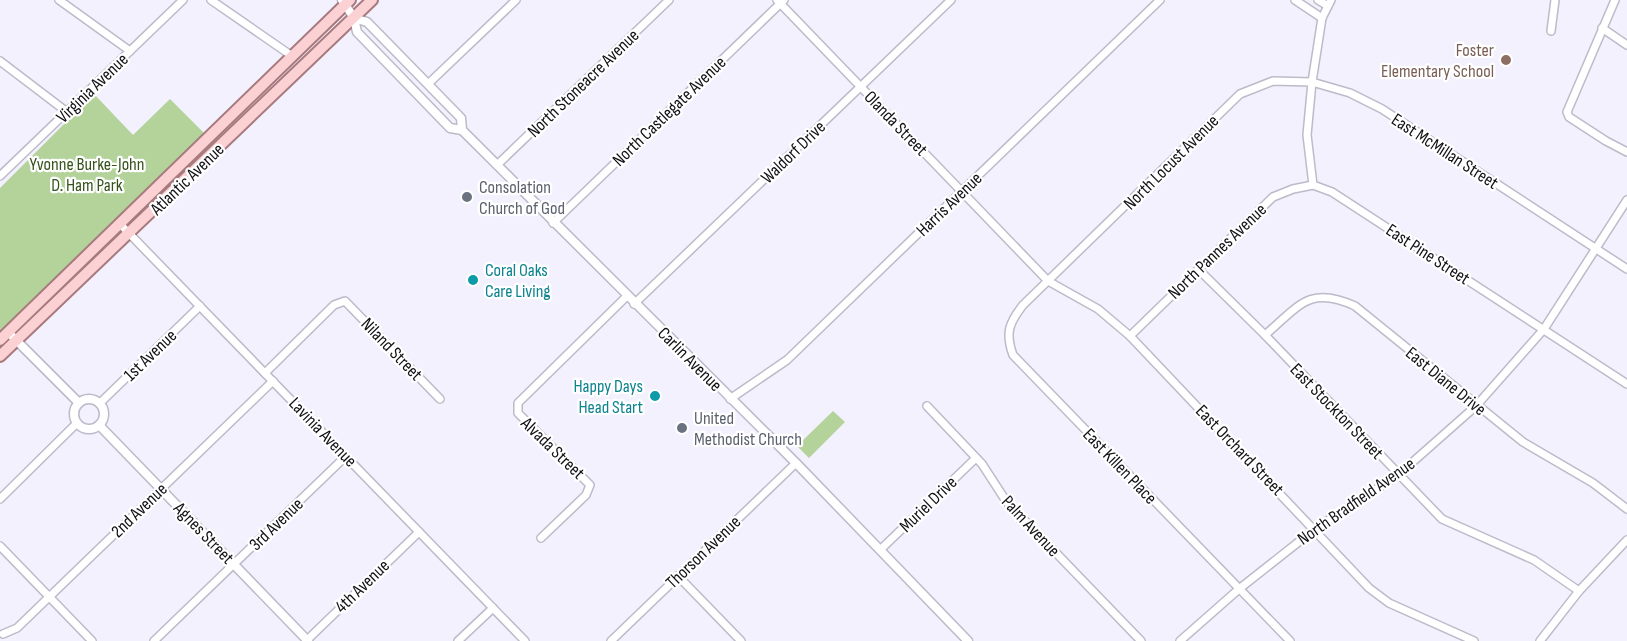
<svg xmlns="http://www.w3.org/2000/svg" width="1627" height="641" font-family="'Sofia Sans Condensed',sans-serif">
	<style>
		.green { fill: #b3d39b }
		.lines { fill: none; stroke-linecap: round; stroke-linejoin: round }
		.minor-casing { stroke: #bdbac9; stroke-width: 10 }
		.tertiary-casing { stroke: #bdbac9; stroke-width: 11 }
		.primary-casing { stroke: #a77a7e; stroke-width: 14 }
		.minor { stroke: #fff; stroke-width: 7 }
		.tertiary { stroke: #fff; stroke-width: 8 }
		.primary { stroke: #fbd1d3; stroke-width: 10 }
		.education-dot { fill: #8d6e63; stroke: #fff; stroke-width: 2 }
		.worship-dot { fill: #6b7280; stroke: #fff; stroke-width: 2 }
		.culture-dot { fill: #0f9aa8; stroke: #fff; stroke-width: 2 }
		.labels { text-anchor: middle; stroke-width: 4.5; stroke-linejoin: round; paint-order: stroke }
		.education-label { font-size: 18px; fill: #785e54; stroke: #fff; text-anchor: end }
		.street-label { font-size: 18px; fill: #111015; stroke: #fff }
		.park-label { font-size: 18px; fill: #36521c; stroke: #fff }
		.worship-label { font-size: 18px; fill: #5b616d; stroke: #fff; text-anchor: start }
		.culture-label { font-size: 18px; fill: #0d838f; stroke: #fff; text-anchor: start }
	</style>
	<rect width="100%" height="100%" fill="#f4f1fe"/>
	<!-- green -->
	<g class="green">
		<polygon points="94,94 133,135 170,99 205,134 0,331 0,188"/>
		<polygon points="833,411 845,422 809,458 797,446"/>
	</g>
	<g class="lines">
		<!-- minor casing -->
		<g class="minor-casing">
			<g id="minor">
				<polyline points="59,0 130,51"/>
				<polyline points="211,0 292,56"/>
				<polyline points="777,0 1048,281 1098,309 1130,336 1369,588 1389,603 1474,641"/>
				<polyline points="1295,0 1322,18"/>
				<polyline points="1318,0 1328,6"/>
				<polyline points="1331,0 1322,18 1312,82 1350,93 1382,109 1627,269"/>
				<polyline points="1615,0 1567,112 1569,117 1606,141 1627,152"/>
				<polyline points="1602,28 1627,45"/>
				<polyline points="1551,31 1555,0"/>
				<polyline points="0,61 67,112"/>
				<polyline points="428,84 516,0"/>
				<polyline points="497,165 669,0"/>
				<polyline points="0,176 183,0"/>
				<polyline points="553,223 784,0"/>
				<polyline points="120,224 525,641"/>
				<polyline points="1198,269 1265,335 1442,519 1534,560 1579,591"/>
				<polyline points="634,304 951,0"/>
				<path d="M 1265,335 C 1299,306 1309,285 1355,306 L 1523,442 L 1593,483 L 1627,509"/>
				<polyline points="1130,336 1273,197 1293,189 1313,185"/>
				<polyline points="265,373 334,305 345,301 440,399"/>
				<polyline points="730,399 787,360 1160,0"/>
				<polyline points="100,403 200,306"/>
				<polyline points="927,406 982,464 1006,501 1141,641"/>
				<polyline points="0,499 77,423"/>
				<polyline points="541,538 586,495 590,485 518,413 518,403 626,297"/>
				<polyline points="0,546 92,641"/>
				<polyline points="880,550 976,458"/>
				<polyline points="678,576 741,641"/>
				<polyline points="3,634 17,628 273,381"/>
				<polyline points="154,641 346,456"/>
				<polyline points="306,641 419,532"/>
				<polyline points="458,641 493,608"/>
				<polyline points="611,641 796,463"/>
				<polyline points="1180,641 1239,589 1315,529 1398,475 1476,406 1544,329 1627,200"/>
				<path d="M 1290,641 L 1013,355 C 1005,333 1009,323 1023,305 L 1240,94 L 1273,81 L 1312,82 L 1307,135 L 1313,185 L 1332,192 L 1627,384"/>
				<polyline points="1540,641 1579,591 1627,540"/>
			</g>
		</g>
		<!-- tertiary casing -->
		<g class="tertiary-casing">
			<g id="tertiary">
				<polyline points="342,0 354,18 357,32 450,128 462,130"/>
				<polyline points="354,18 367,22 461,118 462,130 796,463 968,641"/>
				<polyline points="8,332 79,403"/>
				<circle cx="89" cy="414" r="15"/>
				<polyline points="99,425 308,641"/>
			</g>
		</g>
		<!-- primary casing -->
		<g class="primary-casing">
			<g id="primary">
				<polyline points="0,340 350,0"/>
				<polyline points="0,356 372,0"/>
			</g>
		</g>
		<!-- minor -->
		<use href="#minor" class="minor"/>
		<!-- tertiary -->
		<use href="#tertiary" class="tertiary"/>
		<!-- primary -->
		<use href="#primary" class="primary"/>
	</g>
	<!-- markers -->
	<circle class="education-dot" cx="1506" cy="60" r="6"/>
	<g class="worship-dot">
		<circle cx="467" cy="197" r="6"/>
		<circle cx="682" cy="428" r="6"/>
	</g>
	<g class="culture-dot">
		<circle cx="473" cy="280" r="6"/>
		<circle cx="655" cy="396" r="6"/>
	</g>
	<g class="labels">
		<!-- education labels -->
		<g class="education-label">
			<text x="1494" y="56">Foster<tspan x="1494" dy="21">Elementary School</tspan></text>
		</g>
		<!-- street labels -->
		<g class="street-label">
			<text transform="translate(583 83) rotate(-44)" y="6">North Stoneacre Avenue</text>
			<text transform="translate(92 88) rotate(-44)" y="6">Virginia Avenue</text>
			<text transform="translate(669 111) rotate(-44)" y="6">North Castlegate Avenue</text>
			<text transform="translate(896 123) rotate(46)" y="6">Olanda Street</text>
			<text transform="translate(1445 151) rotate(33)" y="6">East McMillan Street</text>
			<text transform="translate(793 152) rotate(-44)" y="6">Waldorf Drive</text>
			<text transform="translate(1171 162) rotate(-45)" y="6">North Locust Avenue</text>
			<text transform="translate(187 179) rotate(-44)" y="6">Atlantic Avenue</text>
			<text transform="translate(949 204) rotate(-44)" y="6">Harris Avenue</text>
			<text transform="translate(1217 251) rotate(-44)" y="6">North Pannes Avenue</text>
			<text transform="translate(1428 254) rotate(33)" y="6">East Pine Street</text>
			<text transform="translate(392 349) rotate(46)" y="6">Niland Street</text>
			<text transform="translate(150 355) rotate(-44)" y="6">1st Avenue</text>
			<text transform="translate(690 359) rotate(45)" y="6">Carlin Avenue</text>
			<text transform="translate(1446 381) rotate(39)" y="6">East Diane Drive</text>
			<text transform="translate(1337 411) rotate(46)" y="6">East Stockton Street</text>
			<text transform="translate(323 432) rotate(46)" y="6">Lavinia Avenue</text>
			<text transform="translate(553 448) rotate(44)" y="6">Alvada Street</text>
			<text transform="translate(1240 450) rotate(46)" y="6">East Orchard Street</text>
			<text transform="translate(1120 466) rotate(46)" y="6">East Killen Place</text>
			<text transform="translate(1356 501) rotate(-35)" y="6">North Bradfield Avenue</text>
			<text transform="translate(928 504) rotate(-44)" y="6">Muriel Drive</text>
			<text transform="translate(139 510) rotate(-44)" y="6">2nd Avenue</text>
			<text transform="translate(276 524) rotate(-44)" y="6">3rd Avenue</text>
			<text transform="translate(1031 526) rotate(47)" y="6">Palm Avenue</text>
			<text transform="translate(204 533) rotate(46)" y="6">Agnes Street</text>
			<text transform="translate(703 552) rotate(-44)" y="6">Thorson Avenue</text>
			<text transform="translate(362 586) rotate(-44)" y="6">4th Avenue</text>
		</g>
		<!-- park labels -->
		<g class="park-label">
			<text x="87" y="170">Yvonne Burke-John<tspan x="87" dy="21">D. Ham Park</tspan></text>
		</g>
		<!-- worship labels -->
		<g class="worship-label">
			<text x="479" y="193">Consolation<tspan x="479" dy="21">Church of God</tspan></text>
			<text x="694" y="424">United<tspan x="694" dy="21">Methodist Church</tspan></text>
		</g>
		<!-- culture labels -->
		<g class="culture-label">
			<text x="485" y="276">Coral Oaks<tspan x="485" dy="21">Care Living</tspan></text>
			<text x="643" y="392" text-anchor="end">Happy Days<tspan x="643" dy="21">Head Start</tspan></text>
		</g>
	</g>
</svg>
